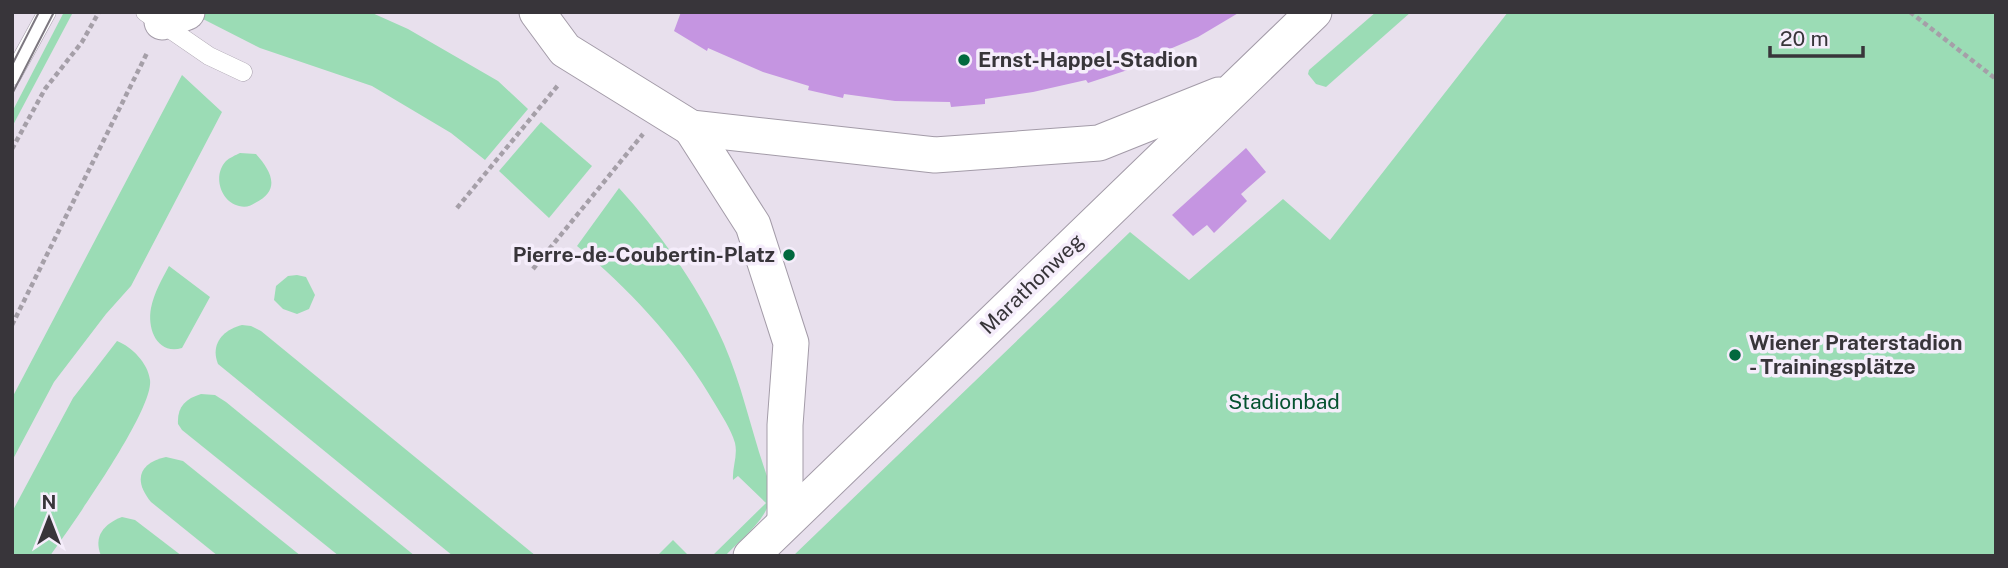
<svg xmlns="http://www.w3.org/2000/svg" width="2008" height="568" font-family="'Public Sans',sans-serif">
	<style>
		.green { fill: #9bdcb5 }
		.building { fill: #c595e1 }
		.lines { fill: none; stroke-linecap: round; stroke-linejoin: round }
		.lane-casing { stroke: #a39ba8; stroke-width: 19 }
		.street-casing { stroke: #a39ba8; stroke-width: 37 }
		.path { stroke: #a59fa8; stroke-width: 4.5; stroke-dasharray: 5 3.5; stroke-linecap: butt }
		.lane { stroke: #fff; stroke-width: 18 }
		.street { stroke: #fff; stroke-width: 35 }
		.tram { stroke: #7d7880; stroke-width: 2 }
		.poi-dot { fill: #02693f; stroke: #f5edfb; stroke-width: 2.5 }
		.labels { text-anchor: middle; stroke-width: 7; stroke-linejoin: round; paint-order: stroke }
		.poi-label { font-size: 21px; font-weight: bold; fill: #38353a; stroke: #f5edfb; text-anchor: start }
		.street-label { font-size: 21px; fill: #38353a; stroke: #f5edfb }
		.park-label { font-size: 21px; fill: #055230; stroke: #f5edfb }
	</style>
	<rect width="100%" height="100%" fill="#e8e0ed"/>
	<!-- green -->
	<g class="green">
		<polygon points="64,12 72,12 72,14 12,127 12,112"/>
		<polygon points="206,12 370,12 408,29 498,81 528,109 485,160 451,133 372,86 260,48 203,19"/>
		<polygon points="1376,12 1411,12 1326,87 1316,84 1308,74 1309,70"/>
		<polygon points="1508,12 1996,12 1996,556 793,556 1130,232 1189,280 1283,199 1330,240"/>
		<polygon points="182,75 222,112 131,286 106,314 54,382 12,461 12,398"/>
		<polygon points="541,122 592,166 549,218 499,171"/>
		<path d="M 240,153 L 256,154 C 272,172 281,190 255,203 C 250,206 246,208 239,206 C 221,202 212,176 226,161 C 229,158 236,155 240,153 Z"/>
		<path d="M 619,188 C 661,234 699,287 724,344 C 744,390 753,440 771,487 C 774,515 743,537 725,556 L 712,556 L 766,503 L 738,476 L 733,480 C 732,468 738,456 735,443 C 731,429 722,416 715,404 C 680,344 631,290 577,246 Z"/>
		<path d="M 169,266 L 210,297 L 182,348 C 157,355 147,329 151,308 C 154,293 162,279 169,266 Z"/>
		<polygon points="297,275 306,277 315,295 309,309 297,314 283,309 274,300 276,286 288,276"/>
		<path d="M 242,325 L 251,326 L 261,331 L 536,556 L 453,556 L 218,364 C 210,344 223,330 242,325 Z"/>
		<path d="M 117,341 C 132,347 148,363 150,380 C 154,410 71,526 50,556 L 12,556 L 12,512 L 73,398 Z"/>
		<path d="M 201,394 L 215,395 L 226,402 L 415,556 L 339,556 L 182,430 L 178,424 C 177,407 185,399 201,394 Z"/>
		<path d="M 166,457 L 183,461 L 301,556 L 218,556 L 151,502 C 133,480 139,463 166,457 Z"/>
		<path d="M 122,517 L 135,520 L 182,556 L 101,556 C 93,536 104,524 122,517 Z"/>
		<polygon points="673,540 689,556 657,556"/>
	</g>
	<!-- building -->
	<g class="building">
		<polygon points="681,12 1240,12 1198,37 1151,57 1152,62 1088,83 1086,80 1033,92 985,99 985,104 951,107 950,102 895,101 844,94 843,98 808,90 809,86 763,72 708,48 707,51 674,31"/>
		<polygon points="1246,148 1266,172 1241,194 1247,201 1214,233 1207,225 1193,236 1172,215"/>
	</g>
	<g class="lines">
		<!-- lane casing -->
		<g class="lane-casing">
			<g id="lane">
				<polyline points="145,12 209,56 243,72"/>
				<polyline points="12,76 47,12"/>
			</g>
		</g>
		<!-- street casing -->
		<g class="street-casing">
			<g id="street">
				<polyline points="537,12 565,50 691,128 935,155 1099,143 1219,95"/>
				<polyline points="162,22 187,12"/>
				<polyline points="691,128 753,225 791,343 785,425 785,522"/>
				<polyline points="751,556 1314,12"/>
			</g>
		</g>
		<!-- path -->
		<g class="path">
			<polyline points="1910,12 1996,79"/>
			<polyline points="12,149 45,89 82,42 99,12"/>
			<polyline points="457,208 559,84"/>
			<polyline points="533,269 643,134"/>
			<polyline points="12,325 148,51"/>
		</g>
		<!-- lane -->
		<use href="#lane" class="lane"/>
		<!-- street -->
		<use href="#street" class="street"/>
		<!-- tram -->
		<g class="tram">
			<polyline points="12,65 39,12"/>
			<polyline points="12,94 54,12"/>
		</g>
	</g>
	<!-- markers -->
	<g class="poi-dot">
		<circle cx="964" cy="60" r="7"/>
		<circle cx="789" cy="255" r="7"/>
		<circle cx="1735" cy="355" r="7"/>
	</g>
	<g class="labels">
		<!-- poi labels -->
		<g class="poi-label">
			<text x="978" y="67">Ernst-Happel-Stadion</text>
			<text x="775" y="262" text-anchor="end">Pierre-de-Coubertin-Platz</text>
			<text x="1749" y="350">Wiener Praterstadion<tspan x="1749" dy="24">- Trainingsplätze</tspan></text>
		</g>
		<!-- street labels -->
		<g class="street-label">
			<text transform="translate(1032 284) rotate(-44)" y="7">Marathonweg</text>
		</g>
		<!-- park labels -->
		<g class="park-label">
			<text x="1284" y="409">Stadionbad</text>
		</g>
	</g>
	<!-- border -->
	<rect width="2008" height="568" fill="none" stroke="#38353a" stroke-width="28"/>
	<!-- north arrow -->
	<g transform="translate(49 519)" stroke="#f5edfb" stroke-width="5" paint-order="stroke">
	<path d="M0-5L12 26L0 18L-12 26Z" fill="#38353a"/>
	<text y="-10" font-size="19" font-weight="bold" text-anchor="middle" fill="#38353a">N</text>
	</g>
	<!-- scale -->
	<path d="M1770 46v10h93v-10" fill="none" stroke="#38353a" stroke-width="3.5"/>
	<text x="1780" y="46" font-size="21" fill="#38353a" stroke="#f5edfb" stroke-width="5" paint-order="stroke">20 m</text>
</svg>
